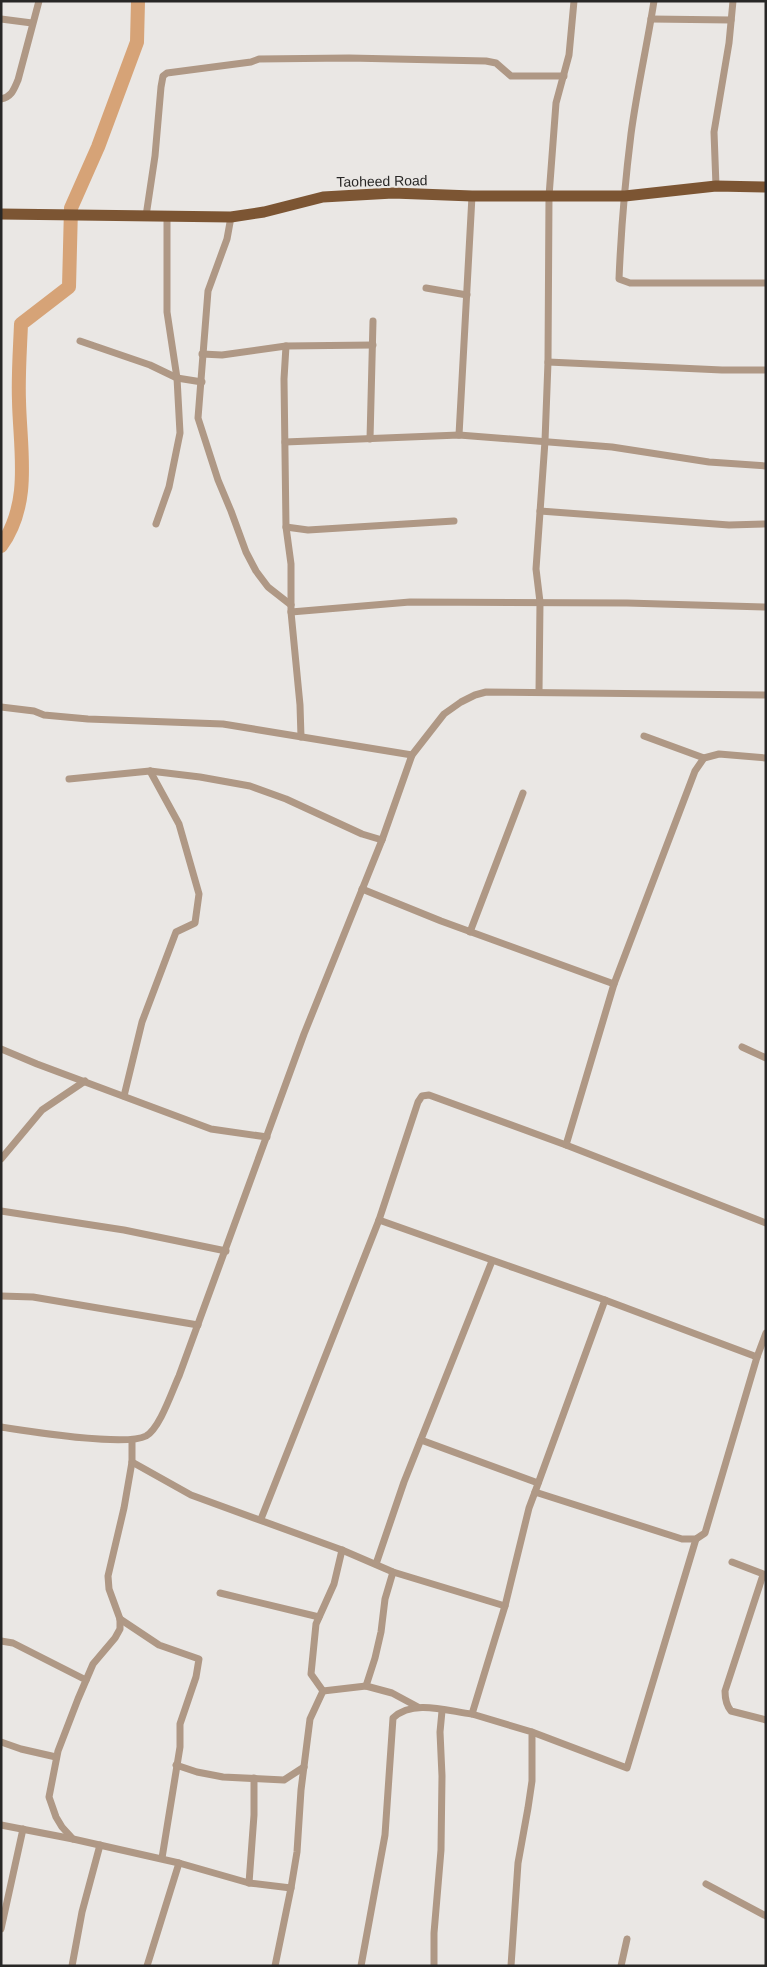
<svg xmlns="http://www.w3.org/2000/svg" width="767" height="1967" font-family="Helvetica,sans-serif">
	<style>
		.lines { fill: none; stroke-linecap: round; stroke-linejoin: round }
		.river { stroke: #d6a377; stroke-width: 14 }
		.street { stroke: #af9885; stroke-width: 7 }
		.primary { stroke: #7c5533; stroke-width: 11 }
		.labels { text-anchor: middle; stroke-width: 4; stroke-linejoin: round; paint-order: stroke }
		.street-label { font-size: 14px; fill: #282726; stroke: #eae7e4 }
	</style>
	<rect width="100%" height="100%" fill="#eae7e4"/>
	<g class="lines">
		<!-- river -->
		<path class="river" d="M 1,546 C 32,503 20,450 19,401 C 18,375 20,350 21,324 L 69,287 L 71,208 L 98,147 L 137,42 L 138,1"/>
		<!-- street -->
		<g class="street">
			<path d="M 654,1 C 647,46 637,89 631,134 C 625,182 621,231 619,279 L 630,283 L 766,283"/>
			<polyline points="1,19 32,23"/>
			<polyline points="651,19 731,20"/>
			<path d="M 1,99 C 12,97 14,89 18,80 L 39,1"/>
			<polyline points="716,186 714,132 729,43 733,1"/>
			<polyline points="146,216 155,156 161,87 163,76 167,73 251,62 259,59 349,58 486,61 496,63 511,76 564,76"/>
			<polyline points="231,217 227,239 208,291 198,418 218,480 231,511 246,552 256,571 268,587 291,605"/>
			<polyline points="426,288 467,295"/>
			<polyline points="80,341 150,365 177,378 202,382"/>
			<polyline points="286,346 284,379 286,527 291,564 291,612 300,705 301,737"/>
			<polyline points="202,354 222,355 286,346 373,345"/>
			<polyline points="548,362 722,370 766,370"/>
			<polyline points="459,435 472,196"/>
			<polyline points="370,439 373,321"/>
			<polyline points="285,442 459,435 612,447 709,462 766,466"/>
			<polyline points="540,511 729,525 766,524"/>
			<polyline points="156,524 169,487 180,433 177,378 167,312 167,216"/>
			<polyline points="286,527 308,530 454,521"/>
			<polyline points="291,612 410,602 627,603 766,607"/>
			<polyline points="539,692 540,602 536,569 545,441 548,362 549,196 556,103 569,55 574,1"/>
			<polyline points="1,707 34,711 44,715 88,719 223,724 412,755"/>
			<polyline points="644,736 704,758"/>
			<polyline points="69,779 150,771 200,777 250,786 286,799 362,834 382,840"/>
			<polyline points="362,889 441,921 614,984"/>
			<polyline points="470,932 523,793"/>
			<polyline points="742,1047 766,1058"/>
			<polyline points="1,1049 37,1064 211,1129 267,1137"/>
			<polyline points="124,1096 142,1022 176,932 195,923 199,894 179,824 150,771"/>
			<polyline points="566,1145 614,984 695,771 704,758 719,754 766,758"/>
			<polyline points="1,1159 42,1110 85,1081"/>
			<polyline points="1,1211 124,1230 226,1251"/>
			<polyline points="379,1220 605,1300 757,1357"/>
			<polyline points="1,1296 33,1297 198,1325"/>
			<path d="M 1,1427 C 28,1431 125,1447 146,1436 C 160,1428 172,1391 179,1376 L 304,1034 L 382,840 L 412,755 L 444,714 L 461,702 L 475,695 L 486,692 L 766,695"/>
			<polyline points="132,1440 132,1462 124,1508 108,1576 109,1589 120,1619 120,1629 115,1638 93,1664 78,1699 58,1751 49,1797 56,1817 62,1827 73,1839 179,1863 147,1966"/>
			<polyline points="421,1440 538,1483"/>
			<polyline points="132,1462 191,1495 342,1550 393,1572 505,1606"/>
			<polyline points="535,1492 605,1300"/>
			<polyline points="261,1519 379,1220 418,1102 422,1096 429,1095 566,1145 766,1223"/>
			<polyline points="732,1562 766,1575"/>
			<polyline points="376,1564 404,1482 492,1261"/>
			<path d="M 766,1576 L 762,1578 L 725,1691 C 725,1699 726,1705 731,1711 L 766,1720"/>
			<polyline points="220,1593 319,1617"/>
			<polyline points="120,1619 159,1645 199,1659 196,1677 180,1724 180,1747 162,1858"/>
			<polyline points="1,1641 13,1643 86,1680"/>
			<polyline points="366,1686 375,1658 381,1632 385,1599 393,1572"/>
			<polyline points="323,1691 311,1674 316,1624 334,1584 342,1550"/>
			<polyline points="323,1691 366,1686 392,1693 418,1707"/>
			<polyline points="472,1714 532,1732 532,1781 528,1808 518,1863 511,1966"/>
			<polyline points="532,1732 627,1768 696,1539"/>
			<polyline points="1,1742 21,1749 56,1757"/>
			<polyline points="176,1765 197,1772 223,1777 284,1780 304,1767"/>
			<polyline points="1,1825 73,1839"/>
			<polyline points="179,1863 249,1883 291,1888"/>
			<polyline points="249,1883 254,1815 254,1778"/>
			<polyline points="706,1884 766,1916"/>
			<polyline points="1,1929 23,1829"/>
			<polyline points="72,1966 82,1912 100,1845"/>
			<polyline points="275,1966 291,1888 297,1852 301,1790 310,1719 323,1691"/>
			<path d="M 361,1966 L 385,1835 L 393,1718 C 413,1699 447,1711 472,1714 L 505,1606 L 529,1508 L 535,1492 L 682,1539 L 696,1539 L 705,1533 L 757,1357 L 766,1333"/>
			<polyline points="434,1966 434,1933 441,1850 442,1776 440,1732 442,1711"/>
			<polyline points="621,1966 627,1939"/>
		</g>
		<!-- primary -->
		<polyline class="primary" points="1,214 231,217 264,212 323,197 393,193 472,196 625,196 716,186 766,187"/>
	</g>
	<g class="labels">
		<!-- street labels -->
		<g class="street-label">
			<text transform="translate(382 181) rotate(-1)" y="5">Taoheed Road</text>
		</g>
	</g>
	<!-- border -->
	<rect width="767" height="1967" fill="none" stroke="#282726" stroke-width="5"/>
</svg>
